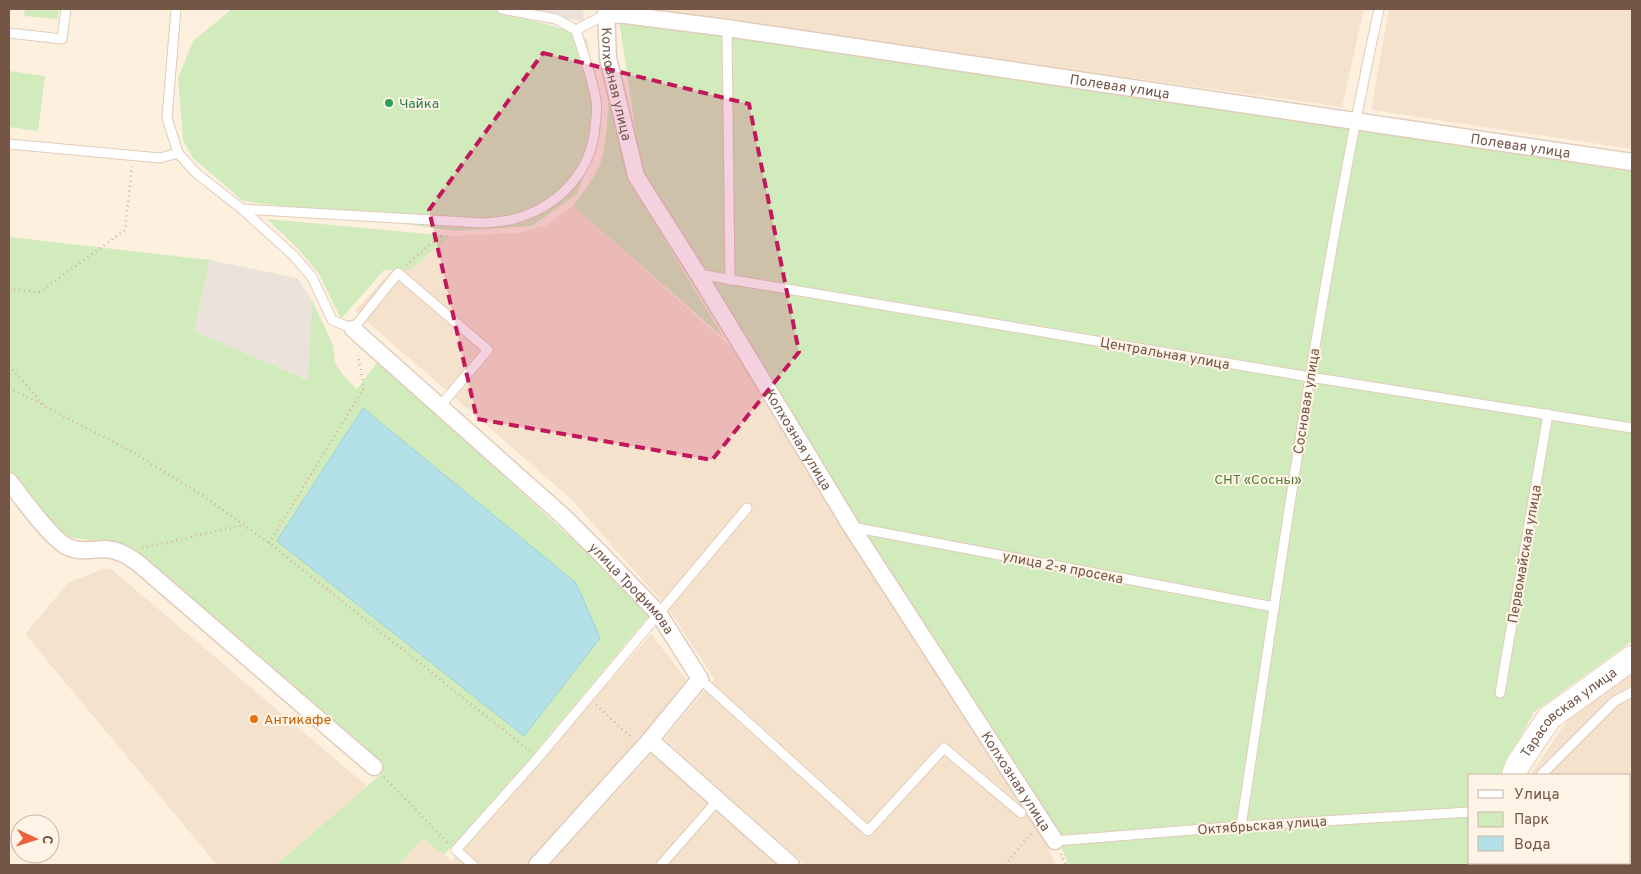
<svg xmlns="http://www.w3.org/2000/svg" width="1641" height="874" font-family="Overpass,sans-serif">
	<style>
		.residential { fill: #f5e2cd }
		.industrial { fill: #ebe2db }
		.green { fill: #d1ebbd }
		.water { fill: #b3e1e7; stroke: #99d2d9 }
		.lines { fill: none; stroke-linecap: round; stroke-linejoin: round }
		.lane-casing { stroke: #e1ccbb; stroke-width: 11 }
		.street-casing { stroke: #e1ccbb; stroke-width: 19 }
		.secondary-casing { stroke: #e9ceba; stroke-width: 26 }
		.path { stroke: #d8af99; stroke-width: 2.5; stroke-dasharray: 1 4; stroke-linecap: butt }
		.lane { stroke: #fff; stroke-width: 9 }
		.street { stroke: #fff; stroke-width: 16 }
		.secondary { stroke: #fff; stroke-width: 24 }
		.marked { fill: #c2185b; fill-opacity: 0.2; stroke: #c2185b; stroke-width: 4; stroke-dasharray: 10 6; stroke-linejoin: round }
		.leisure-dot { fill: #2e9e5b; stroke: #fff4e6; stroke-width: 2 }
		.food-dot { fill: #e8710a; stroke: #fff4e6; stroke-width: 2 }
		.labels { text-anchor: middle; stroke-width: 4; stroke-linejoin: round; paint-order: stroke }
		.street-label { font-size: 14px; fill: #745546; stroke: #fff4e6 }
		.leisure-label { font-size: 14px; fill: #27864d; stroke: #fff4e6; text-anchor: start }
		.park-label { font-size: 14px; fill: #527b3d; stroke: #fff4e6 }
		.food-label { font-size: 14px; fill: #c56008; stroke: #fff4e6; text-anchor: start }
	</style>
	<rect width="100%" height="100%" fill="#fdf0df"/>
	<!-- residential -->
	<g class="residential">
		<polygon points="634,9 1364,9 1342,107"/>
		<polygon points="1389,9 1632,9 1632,149 1371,110"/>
		<polygon points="573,206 731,347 1047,844 1056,865 806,865 664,739 714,679 670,611 570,498 355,311 392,270 410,270 450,236 518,233 545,226"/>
		<polygon points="110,568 367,786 276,865 217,865 25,634 69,582 101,570"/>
		<polygon points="651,634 687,680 643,735 525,865 399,865 422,838 452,861"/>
		<polygon points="1632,671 1632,865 1508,865 1508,863 1630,863 1630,775 1530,775 1573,712"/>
		<polygon points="652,753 777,865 550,865"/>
	</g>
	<!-- industrial -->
	<g class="industrial">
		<polygon points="514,9 583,9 584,21 557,18"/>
		<polygon points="210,260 297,278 312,300 309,380 194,331"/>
	</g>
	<!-- green -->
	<g class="green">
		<polygon points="25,9 59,9 58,19 24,16"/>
		<polygon points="232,9 489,9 571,31 587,40 601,128 577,194 532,226 454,231 243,201 193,158 183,140 178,78 193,41"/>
		<polygon points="619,20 784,39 1632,172 1632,641 1534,712 1499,775 1470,775 1470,863 1477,863 1477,865 1069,865 1053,827 860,526 641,168"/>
		<polygon points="9,71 45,76 38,131 9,127"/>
		<path d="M 609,98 L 629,181 L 724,338 L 573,206 C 582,193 592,181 599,167 C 607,146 607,120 609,98 Z"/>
		<polygon points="267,219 450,236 410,270 384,270 341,319 319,274 299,250"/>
		<polygon points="9,237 210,260 194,331 308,380 312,300 333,345 335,362 342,374 357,389 378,361 652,612 528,761 444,855 422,838 399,865 276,865 381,774 376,765 123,545 62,536 9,470"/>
	</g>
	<!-- water -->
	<polygon class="water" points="363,408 576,583 600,638 524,736 277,541"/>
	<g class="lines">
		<!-- lane casing -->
		<g class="lane-casing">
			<g id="lane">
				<polyline points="502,9 556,19 576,30"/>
				<polyline points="727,28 730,280"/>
				<polyline points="9,33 62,39 66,9"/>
				<polyline points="9,144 160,158 178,153 167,118 176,9"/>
				<polyline points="178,153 196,173 242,209 293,255 312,277 332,320 353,329 398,273 488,350 440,406"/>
				<path d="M 242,209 L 483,223 C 492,222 501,222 510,220 C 552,210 587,179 594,135 C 595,124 598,111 596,100 C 592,77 583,53 576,30 L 606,14"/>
				<polyline points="698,274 1310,377 1632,428"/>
				<polyline points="852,527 1274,607"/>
				<polyline points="700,679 868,831 944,748 1021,813"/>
				<polyline points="1500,693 1548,414"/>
				<polyline points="1541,775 1615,701 1632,692"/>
				<path d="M 1241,826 C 1283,553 1320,279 1379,9"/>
				<polyline points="1055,841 1241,826 1470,812"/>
				<polyline points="473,865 456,850 537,759 747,508"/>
				<polyline points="661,865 718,800"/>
			</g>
		</g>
		<!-- street casing -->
		<g class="street-casing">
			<g id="street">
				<path id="s1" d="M 606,9 L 608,58 L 636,176 L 698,274 L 851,526 L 1055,841"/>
				<path id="s2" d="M 606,14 L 625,15 L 727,28 L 1632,162"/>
				<path id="s3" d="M 353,329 L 564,517 L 602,555 L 659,614 L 700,679 L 650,740 L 791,865"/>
				<path d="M 9,481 C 21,497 52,540 68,547 C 80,553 94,549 106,549 C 119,550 128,556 138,563 L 374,767"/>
				<polyline points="537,865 650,740"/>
			</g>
		</g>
		<!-- secondary casing -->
		<g class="secondary-casing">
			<g id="secondary">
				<path id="s4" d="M 1514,775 L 1517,766 L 1549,718 L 1632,658"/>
				<polyline points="1494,865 1494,863"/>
			</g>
		</g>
		<!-- path -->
		<g class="path">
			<polyline points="406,265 444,233"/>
			<polyline points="9,289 40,292 125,230 132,166"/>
			<polyline points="9,366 46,407 129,450 202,495 269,543 530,751"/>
			<polyline points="9,388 45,406"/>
			<polyline points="269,543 364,388 358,355"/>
			<polyline points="142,548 244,525"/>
			<polyline points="596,705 633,739"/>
			<polyline points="384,777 448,843"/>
			<polyline points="1061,854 1066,865"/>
			<polyline points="1005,865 1033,831"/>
		</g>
		<!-- lane -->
		<use href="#lane" class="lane"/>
		<!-- street -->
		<use href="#street" class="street"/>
		<!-- secondary -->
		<use href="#secondary" class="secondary"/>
	</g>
	<!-- marked area -->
	<path class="marked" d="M 543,53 L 749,104 L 799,352 L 712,460 L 477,419 L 429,210 Z"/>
	<!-- markers -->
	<circle class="leisure-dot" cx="389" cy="103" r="5"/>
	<circle class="food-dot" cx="254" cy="719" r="5"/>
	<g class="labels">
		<!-- street labels -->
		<g class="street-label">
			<text dy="5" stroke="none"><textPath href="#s1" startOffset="76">Колхозная улица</textPath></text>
			<text dy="5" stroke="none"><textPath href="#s2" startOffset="519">Полевая улица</textPath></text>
			<text dy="5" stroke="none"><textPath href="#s2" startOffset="924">Полевая улица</textPath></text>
			<text transform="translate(1165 353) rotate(10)" y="5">Центральная улица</text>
			<text transform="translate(1306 401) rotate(-81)" y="5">Сосновая улица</text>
			<text dy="5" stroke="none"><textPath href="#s1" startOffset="480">Колхозная улица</textPath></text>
			<text transform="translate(1524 554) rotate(-80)" y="5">Первомайская улица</text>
			<text transform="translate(1063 567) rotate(11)" y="5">улица 2-я просека</text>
			<text dy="5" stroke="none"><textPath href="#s3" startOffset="381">улица Трофимова</textPath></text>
			<text dy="5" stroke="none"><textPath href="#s4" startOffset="85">Тарасовская улица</textPath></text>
			<text dy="5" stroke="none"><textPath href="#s1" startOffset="885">Колхозная улица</textPath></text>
			<text transform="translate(1262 825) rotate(-4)" y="5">Октябрьская улица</text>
		</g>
		<!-- leisure labels -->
		<g class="leisure-label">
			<text x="399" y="108">Чайка</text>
		</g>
		<!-- park labels -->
		<g class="park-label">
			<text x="1258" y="484">СНТ «Сосны»</text>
		</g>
		<!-- food labels -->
		<g class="food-label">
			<text x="264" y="724">Антикафе</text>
		</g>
	</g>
	<!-- border -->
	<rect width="1641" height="874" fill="none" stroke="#745546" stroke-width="20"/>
	<!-- legend -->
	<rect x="1468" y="774" width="162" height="90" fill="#fff4e6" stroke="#c7b4a6"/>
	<rect x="1478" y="790" width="25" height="8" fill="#ffffff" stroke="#c7b4a6"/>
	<text x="1514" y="799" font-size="15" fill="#745546">Улица</text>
	<rect x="1478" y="812" width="25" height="15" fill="#d1ebbd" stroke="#c7b4a6"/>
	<text x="1514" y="824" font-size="15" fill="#745546">Парк</text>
	<rect x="1478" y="836" width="25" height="15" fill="#b3e1e7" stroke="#c7b4a6"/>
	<text x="1514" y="849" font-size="15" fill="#745546">Вода</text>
	<!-- north arrow -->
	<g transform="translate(35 839) rotate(94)"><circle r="24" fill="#fff4e6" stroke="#c7b4a6"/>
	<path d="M0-4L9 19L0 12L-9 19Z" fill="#ed5f3e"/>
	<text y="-8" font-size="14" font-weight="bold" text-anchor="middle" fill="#745546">С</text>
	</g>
</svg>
